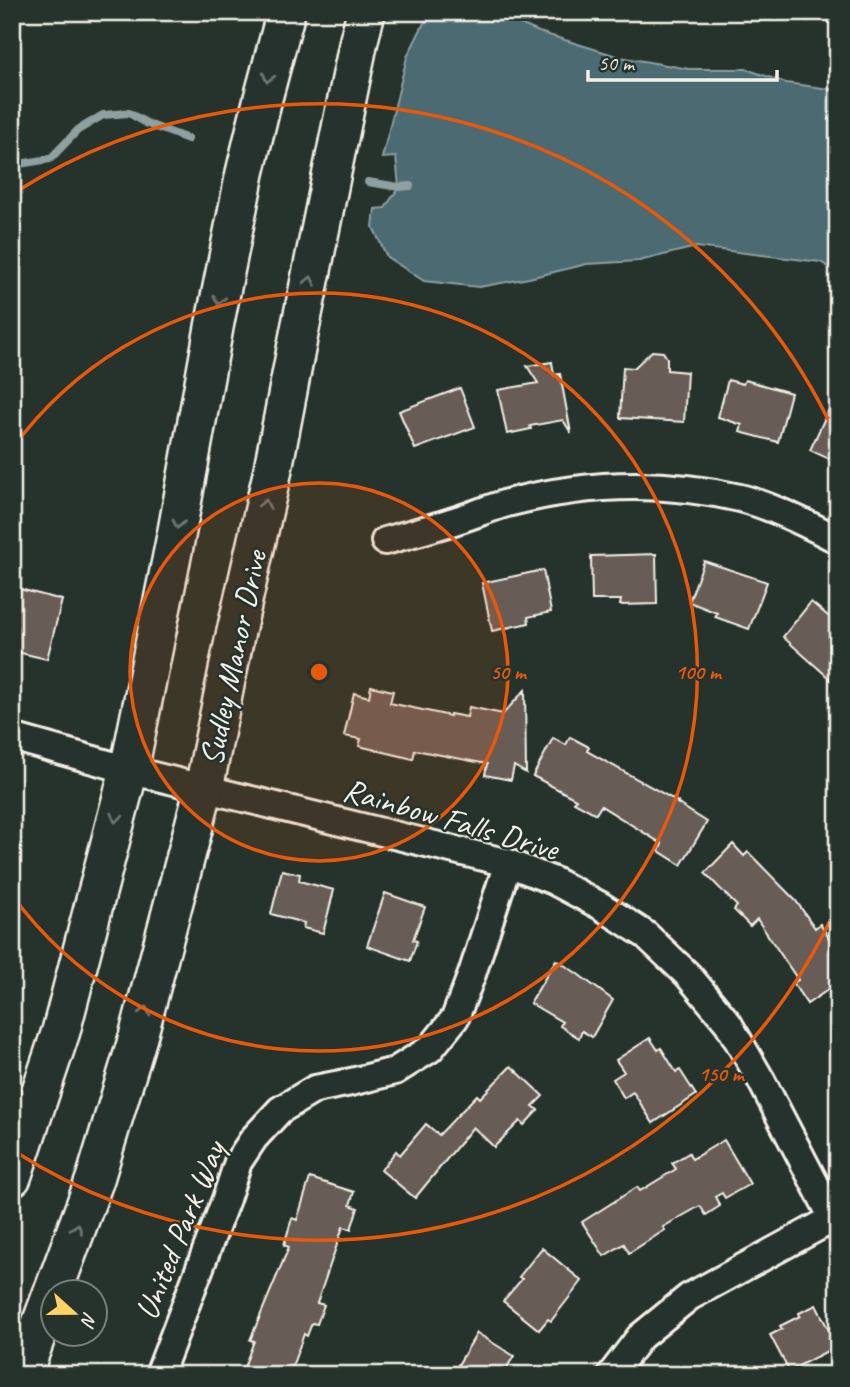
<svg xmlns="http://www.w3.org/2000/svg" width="850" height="1387" font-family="Caveat,sans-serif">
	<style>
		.water { fill: #4b6a72; stroke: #8fa0a1; stroke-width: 2 }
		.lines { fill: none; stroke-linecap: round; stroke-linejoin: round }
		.stream { stroke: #8fa0a1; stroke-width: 8 }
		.building { fill: #685c57; stroke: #f4f1e8; stroke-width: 2 }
		.minor-casing { stroke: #f4f1e8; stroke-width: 32 }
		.secondary-casing { stroke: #f4f1e8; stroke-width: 42 }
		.minor { stroke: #26332d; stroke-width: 26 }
		.secondary { stroke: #26332d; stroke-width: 37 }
		.oneway { stroke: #6e766e }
		.ring { fill: none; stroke: #e8590c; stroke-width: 3.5 }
		.labels { text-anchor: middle; stroke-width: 5; stroke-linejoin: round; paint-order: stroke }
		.street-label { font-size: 33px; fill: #f4f1e8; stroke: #26332d }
		.centre { fill: #e8590c; stroke: #26332d; stroke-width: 3.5 }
		.ring-label { font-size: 21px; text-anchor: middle; font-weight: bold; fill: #e8590c; stroke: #26332d; stroke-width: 5; stroke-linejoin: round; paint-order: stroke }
	</style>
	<rect width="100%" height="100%" fill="#26332d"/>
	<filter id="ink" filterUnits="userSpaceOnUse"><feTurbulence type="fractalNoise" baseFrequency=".0143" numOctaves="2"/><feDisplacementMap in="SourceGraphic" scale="14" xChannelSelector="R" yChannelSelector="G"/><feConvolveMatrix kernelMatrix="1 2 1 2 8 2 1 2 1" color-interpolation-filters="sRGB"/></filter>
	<g filter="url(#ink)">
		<!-- water -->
		<polygon class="water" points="440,12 492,12 539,32 620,57 689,69 746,69 786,83 838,90 838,272 820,262 696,247 639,261 587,264 529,278 479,287 424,281 387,257 373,227 375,209 385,208 399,187 396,157 382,158 407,57 424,23"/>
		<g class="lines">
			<!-- stream -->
			<g class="stream">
				<polyline points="12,167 19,164 50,159 78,130 103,115 129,113 148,124 188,139"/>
				<polyline points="368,182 399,187 410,186"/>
			</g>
		</g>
		<!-- building -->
		<g class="building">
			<polygon points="652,351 663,352 667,358 667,370 687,372 684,422 620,418 623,367 634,368"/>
			<polygon points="552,362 554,375 560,374 571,433 563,420 530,426 531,429 507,434 498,390 538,383 527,366"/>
			<polygon points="728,380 743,384 745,380 791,393 778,442 740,432 742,425 718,417"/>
			<polygon points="460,388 475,427 415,449 399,411"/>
			<polygon points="838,390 838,463 810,450"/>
			<polygon points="656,554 657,604 620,605 621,600 592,600 591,556"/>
			<polygon points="704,561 767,582 749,629 715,617 717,613 689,602"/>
			<polygon points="543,570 551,612 528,617 529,623 492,631 482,583"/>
			<polygon points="12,587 62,600 47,659 12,651"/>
			<polygon points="811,602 838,624 838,686 783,637"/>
			<polygon points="371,686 393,691 390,703 450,716 450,714 467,717 469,707 503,714 525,690 526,773 514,766 511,780 485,775 487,764 415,750 413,759 359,746 361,739 344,736 354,693 369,697"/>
			<polygon points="570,737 589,747 587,751 678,802 677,803 707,822 681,865 659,851 662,844 601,806 596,814 574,802 576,799 533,776 553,738 566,745"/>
			<polygon points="733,844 744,856 748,852 796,901 815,928 820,924 833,944 829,947 838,960 838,983 807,1004 793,983 798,980 757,919 750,926 734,910 737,906 705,873"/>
			<polygon points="282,870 300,874 299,881 334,890 323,933 303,928 304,923 271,914"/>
			<polygon points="385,893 425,907 413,940 417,941 410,961 367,946"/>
			<polygon points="556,960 575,972 613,1000 592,1037 582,1031 579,1038 560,1026 562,1022 530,1003"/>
			<polygon points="650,1038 658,1050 661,1048 676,1072 680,1070 696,1095 653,1123 633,1092 624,1098 613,1079 624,1072 616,1060"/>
			<polygon points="511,1066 543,1096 533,1106 538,1110 524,1125 520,1121 494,1147 473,1127 415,1198 381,1170 396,1151 400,1155 426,1124 439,1135 477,1095 480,1098"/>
			<polygon points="724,1140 750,1184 725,1198 722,1193 715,1197 720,1206 706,1215 700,1206 663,1227 665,1230 629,1253 624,1244 604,1256 582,1222 637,1187 640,1191 676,1169 672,1163 689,1153 692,1159"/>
			<polygon points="310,1178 354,1192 350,1205 358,1208 351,1229 343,1227 317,1303 324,1305 317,1324 312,1323 307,1336 304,1334 289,1375 241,1375 254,1341 250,1340 289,1247 284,1245 292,1218 297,1220"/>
			<polygon points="542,1248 582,1281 551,1321 548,1319 539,1330 503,1301 522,1279 519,1277"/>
			<polygon points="816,1305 837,1346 789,1371 770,1335 782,1329 780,1326 800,1316 799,1313"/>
			<polygon points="477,1333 514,1356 502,1375 452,1375"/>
		</g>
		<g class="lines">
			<!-- minor casing -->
			<g class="minor-casing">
				<g id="minor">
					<path d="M 385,541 C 409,534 433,528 457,520 C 473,515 490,508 507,503 C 583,483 663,480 740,498 C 772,506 808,524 838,540"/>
					<polyline points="12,737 129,770 508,863 554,881 601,906 646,935 688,975 728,1023 761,1080 838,1228"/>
					<polyline points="159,1375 226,1199 238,1162 254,1138 280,1110 315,1089 351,1082 395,1071 430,1049 455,1018 472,974 508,863"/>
					<polyline points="611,1375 640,1337 689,1297 838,1216"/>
				</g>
			</g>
			<!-- secondary casing -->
			<g class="secondary-casing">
				<g id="secondary">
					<polyline points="12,1177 61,1031 129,770 177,531 215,322 245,173 262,102 286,12"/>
					<polyline points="53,1292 95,1179 138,1037 204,788 235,636 272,474 299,334 359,40 366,12"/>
					<polyline points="22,1375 52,1294"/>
				</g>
			</g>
			<!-- minor -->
			<use href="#minor" class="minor"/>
			<!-- secondary -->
			<use href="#secondary" class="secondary"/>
		</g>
		<!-- one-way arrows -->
		<defs><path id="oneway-chevron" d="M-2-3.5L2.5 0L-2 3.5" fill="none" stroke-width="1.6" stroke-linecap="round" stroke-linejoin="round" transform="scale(1.75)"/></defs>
		<g class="oneway">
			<use href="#oneway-chevron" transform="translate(268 78) rotate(105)"/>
			<use href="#oneway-chevron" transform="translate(310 281) rotate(-78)"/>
			<use href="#oneway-chevron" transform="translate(219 300) rotate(101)"/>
			<use href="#oneway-chevron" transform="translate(265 504) rotate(-77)"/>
			<use href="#oneway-chevron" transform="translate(178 524) rotate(101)"/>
			<use href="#oneway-chevron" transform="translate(116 818) rotate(104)"/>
			<use href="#oneway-chevron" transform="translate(145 1011) rotate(-75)"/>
			<use href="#oneway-chevron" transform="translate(77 1228) rotate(-70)"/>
		</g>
	</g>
	<!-- distance rings -->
	<circle cx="319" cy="672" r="189" fill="#e8590c" fill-opacity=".12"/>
	<g class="ring">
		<circle cx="319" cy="672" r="189"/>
		<path d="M12 449A379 379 0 1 1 12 895"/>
		<path d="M836 908A568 568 0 0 1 14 1151M14 193A568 568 0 0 1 836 436"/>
	</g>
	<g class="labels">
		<!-- street labels -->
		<g class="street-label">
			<text transform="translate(232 658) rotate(-78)" y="12">Sudley Manor Drive</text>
			<text transform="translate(451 818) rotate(16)" y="12">Rainbow Falls Drive</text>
			<text transform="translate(179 1230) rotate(-68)" y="12">United Park Way</text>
		</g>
	</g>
	<circle cx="319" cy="672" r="10" class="centre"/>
	<g class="ring-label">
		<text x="508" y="679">50 m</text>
		<text x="698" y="679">100 m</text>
		<text x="721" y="1081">150 m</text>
	</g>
	<!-- margin -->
	<rect width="850" height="1387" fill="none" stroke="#26332d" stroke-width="42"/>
	<rect x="21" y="21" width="808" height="1345" fill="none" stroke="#f4f1e8" stroke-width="2.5" filter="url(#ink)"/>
	<!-- north arrow -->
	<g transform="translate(74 1313) rotate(111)"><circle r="33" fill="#26332d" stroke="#787f78" stroke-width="2"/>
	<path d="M0-5L12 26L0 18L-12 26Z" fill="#ffd166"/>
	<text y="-10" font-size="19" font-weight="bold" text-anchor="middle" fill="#f4f1e8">N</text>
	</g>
	<!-- scale -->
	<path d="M588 70v10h189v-10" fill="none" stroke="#f4f1e8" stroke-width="3.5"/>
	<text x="598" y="70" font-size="21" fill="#f4f1e8" stroke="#26332d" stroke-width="5" paint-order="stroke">50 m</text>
</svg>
